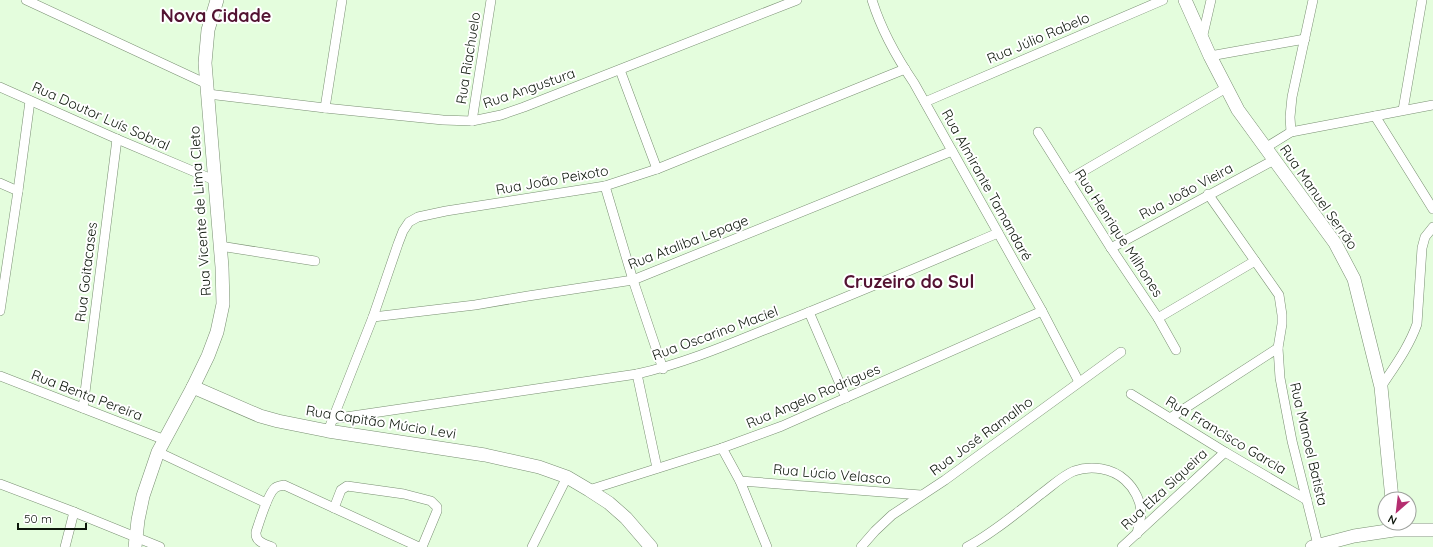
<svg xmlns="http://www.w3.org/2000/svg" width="1433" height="547" font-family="Quicksand,sans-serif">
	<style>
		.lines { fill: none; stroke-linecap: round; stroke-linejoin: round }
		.street-casing { stroke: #798f72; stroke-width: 10 }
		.secondary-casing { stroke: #798f72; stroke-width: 14 }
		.street { stroke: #fff; stroke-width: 9 }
		.secondary { stroke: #fff; stroke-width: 13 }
		.labels { text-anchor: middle; stroke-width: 4; stroke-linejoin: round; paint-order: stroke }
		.street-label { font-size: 14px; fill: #0d160b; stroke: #fff }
		.district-label { font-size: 18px; font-weight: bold; fill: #531332; stroke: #fff }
	</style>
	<rect width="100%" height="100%" fill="#e4fddd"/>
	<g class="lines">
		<!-- street casing -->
		<g class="street-casing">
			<g id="street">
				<polyline points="26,0 207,84"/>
				<path d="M 872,0 C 881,29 897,58 914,83 L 1042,311 L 1079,382"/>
				<polyline points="1202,39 1211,0"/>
				<polyline points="1210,56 1305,39"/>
				<polyline points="620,70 657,169"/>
				<polyline points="0,87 117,139 214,180"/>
				<polyline points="208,94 325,108 443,120 472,121 501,115 524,107 797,0"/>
				<polyline points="925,102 1163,0"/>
				<polyline points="325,108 342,0"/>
				<polyline points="1403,110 1422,0"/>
				<polyline points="1375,116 1433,209"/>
				<polyline points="472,121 491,0"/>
				<polyline points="1038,132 1111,248 1158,318 1176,350"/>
				<polyline points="1291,132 1290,117 1292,97 1313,0"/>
				<polyline points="1265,148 1291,132 1433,105"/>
				<polyline points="1068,180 1226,88"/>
				<polyline points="0,183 18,191"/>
				<polyline points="605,186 633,280 663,369"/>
				<polyline points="1208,194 1279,295 1282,315 1282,324 1278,348 1280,378 1292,441 1318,545"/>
				<polyline points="220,246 315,261"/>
				<polyline points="1111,248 1274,160"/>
				<polyline points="0,311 18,191 30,101"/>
				<polyline points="809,312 846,398"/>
				<polyline points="373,317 475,305 528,296 633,280 952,151"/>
				<polyline points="1158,318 1255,261"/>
				<polyline points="637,374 657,468"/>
				<polyline points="0,376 165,440"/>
				<path d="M 1381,387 C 1394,367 1409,347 1417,324 L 1422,248 L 1425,237 L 1433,227"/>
				<polyline points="1131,394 1225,452 1307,500"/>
				<polyline points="83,408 117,139"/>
				<polyline points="1170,418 1278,348"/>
				<path d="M 332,419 L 637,374 C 686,363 732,343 779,324 C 853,295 925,264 998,233"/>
				<polyline points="328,431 373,317 398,244 403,231 409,222 418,217 446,211 605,186 657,169 905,69"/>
				<polyline points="722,448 740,481 767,547"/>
				<polyline points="158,452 266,503"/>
				<polyline points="740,481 921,495"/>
				<polyline points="0,484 74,512 160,547"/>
				<polyline points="589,490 722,448 782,426 1042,311"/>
				<polyline points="334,508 341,490 347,486 404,494 431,501 437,507 437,511 422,547"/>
				<polyline points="65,547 74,512"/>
				<path d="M 272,547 C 265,544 255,542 256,532 C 259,523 268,493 275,488 C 277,486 281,486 284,485 L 419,547"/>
				<polyline points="532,547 567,477"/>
				<polyline points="861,547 875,531 892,515 945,480 1121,352"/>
				<path d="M 967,547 C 993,533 1018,512 1041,494 C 1052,486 1062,476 1074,471 C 1091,465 1112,468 1125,480 C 1134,488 1141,501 1141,513 C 1141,519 1138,527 1137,534"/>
				<polyline points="1122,547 1225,452"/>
			</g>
		</g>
		<!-- secondary casing -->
		<g class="secondary-casing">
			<g id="secondary">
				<polyline points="1185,0 1210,56 1238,110 1335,243 1354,279 1381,387 1392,499"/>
				<polyline points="193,387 260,416 278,421 328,431 485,455 539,467 567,477 589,490 609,503 626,518 651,547"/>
				<polyline points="135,547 138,520 143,496 158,452 193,387 208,356 217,332 223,304 222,267 205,63 208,30 217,0"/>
				<polyline points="1312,547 1354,536 1394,530 1433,530"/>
			</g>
		</g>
		<!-- street -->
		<use href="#street" class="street"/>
		<!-- secondary -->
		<use href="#secondary" class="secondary"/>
	</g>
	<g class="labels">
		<!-- street labels -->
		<g class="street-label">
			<text transform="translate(1038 38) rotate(-23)" y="5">Rua Júlio Rabelo</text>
			<text transform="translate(468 58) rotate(-81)" y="5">Rua Riachuelo</text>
			<text transform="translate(529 88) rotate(-19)" y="5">Rua Angustura</text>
			<text transform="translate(101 116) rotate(24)" y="5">Rua Doutor Luís Sobral</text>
			<text transform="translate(552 180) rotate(-10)" y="5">Rua João Peixoto</text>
			<text transform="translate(987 185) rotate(61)" y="5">Rua Almirante Tamandaré</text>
			<text transform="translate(1186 191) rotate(-28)" y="5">Rua João Vieira</text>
			<text transform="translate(1319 197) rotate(55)" y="5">Rua Manuel Serrão</text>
			<text transform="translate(200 211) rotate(-94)" y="5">Rua Vicente de Lima Cleto</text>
			<text transform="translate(1119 233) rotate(57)" y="5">Rua Henrique Milhones</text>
			<text transform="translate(688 242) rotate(-21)" y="5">Rua Ataliba Lepage</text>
			<text transform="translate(86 272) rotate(-83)" y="5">Rua Goitacases</text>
			<text transform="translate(715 333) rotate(-20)" y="5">Rua Oscarino Maciel</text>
			<text transform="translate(87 395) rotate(21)" y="5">Rua Benta Pereira</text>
			<text transform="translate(813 396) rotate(-23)" y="5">Rua Angelo Rodrigues</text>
			<text transform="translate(381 422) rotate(9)" y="5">Rua Capitão Múcio Levi</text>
			<text transform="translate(1226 435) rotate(31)" y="5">Rua Francisco Garcia</text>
			<text transform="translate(981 436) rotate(-36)" y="5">Rua José Ramalho</text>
			<text transform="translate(1309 444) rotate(77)" y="5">Rua Manoel Batista</text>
			<text transform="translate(832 474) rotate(5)" y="5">Rua Lúcio Velasco</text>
			<text transform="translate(1164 489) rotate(-43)" y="5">Rua Elza Siqueira</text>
		</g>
		<!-- district labels -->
		<g class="district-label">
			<text x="216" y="22">Nova Cidade</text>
			<text x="909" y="288">Cruzeiro do Sul</text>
		</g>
	</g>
	<!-- north arrow -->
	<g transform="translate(1397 511) rotate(208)"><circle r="19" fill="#ffffff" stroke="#9ea29d"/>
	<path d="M0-3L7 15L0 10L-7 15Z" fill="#b52e70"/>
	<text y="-6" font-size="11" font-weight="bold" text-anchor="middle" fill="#0d160b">N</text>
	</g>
	<!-- scale -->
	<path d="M18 523v6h68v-6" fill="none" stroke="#0d160b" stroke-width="2"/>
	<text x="24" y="523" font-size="12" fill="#0d160b" stroke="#ffffff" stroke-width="3" paint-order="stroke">50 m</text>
</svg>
